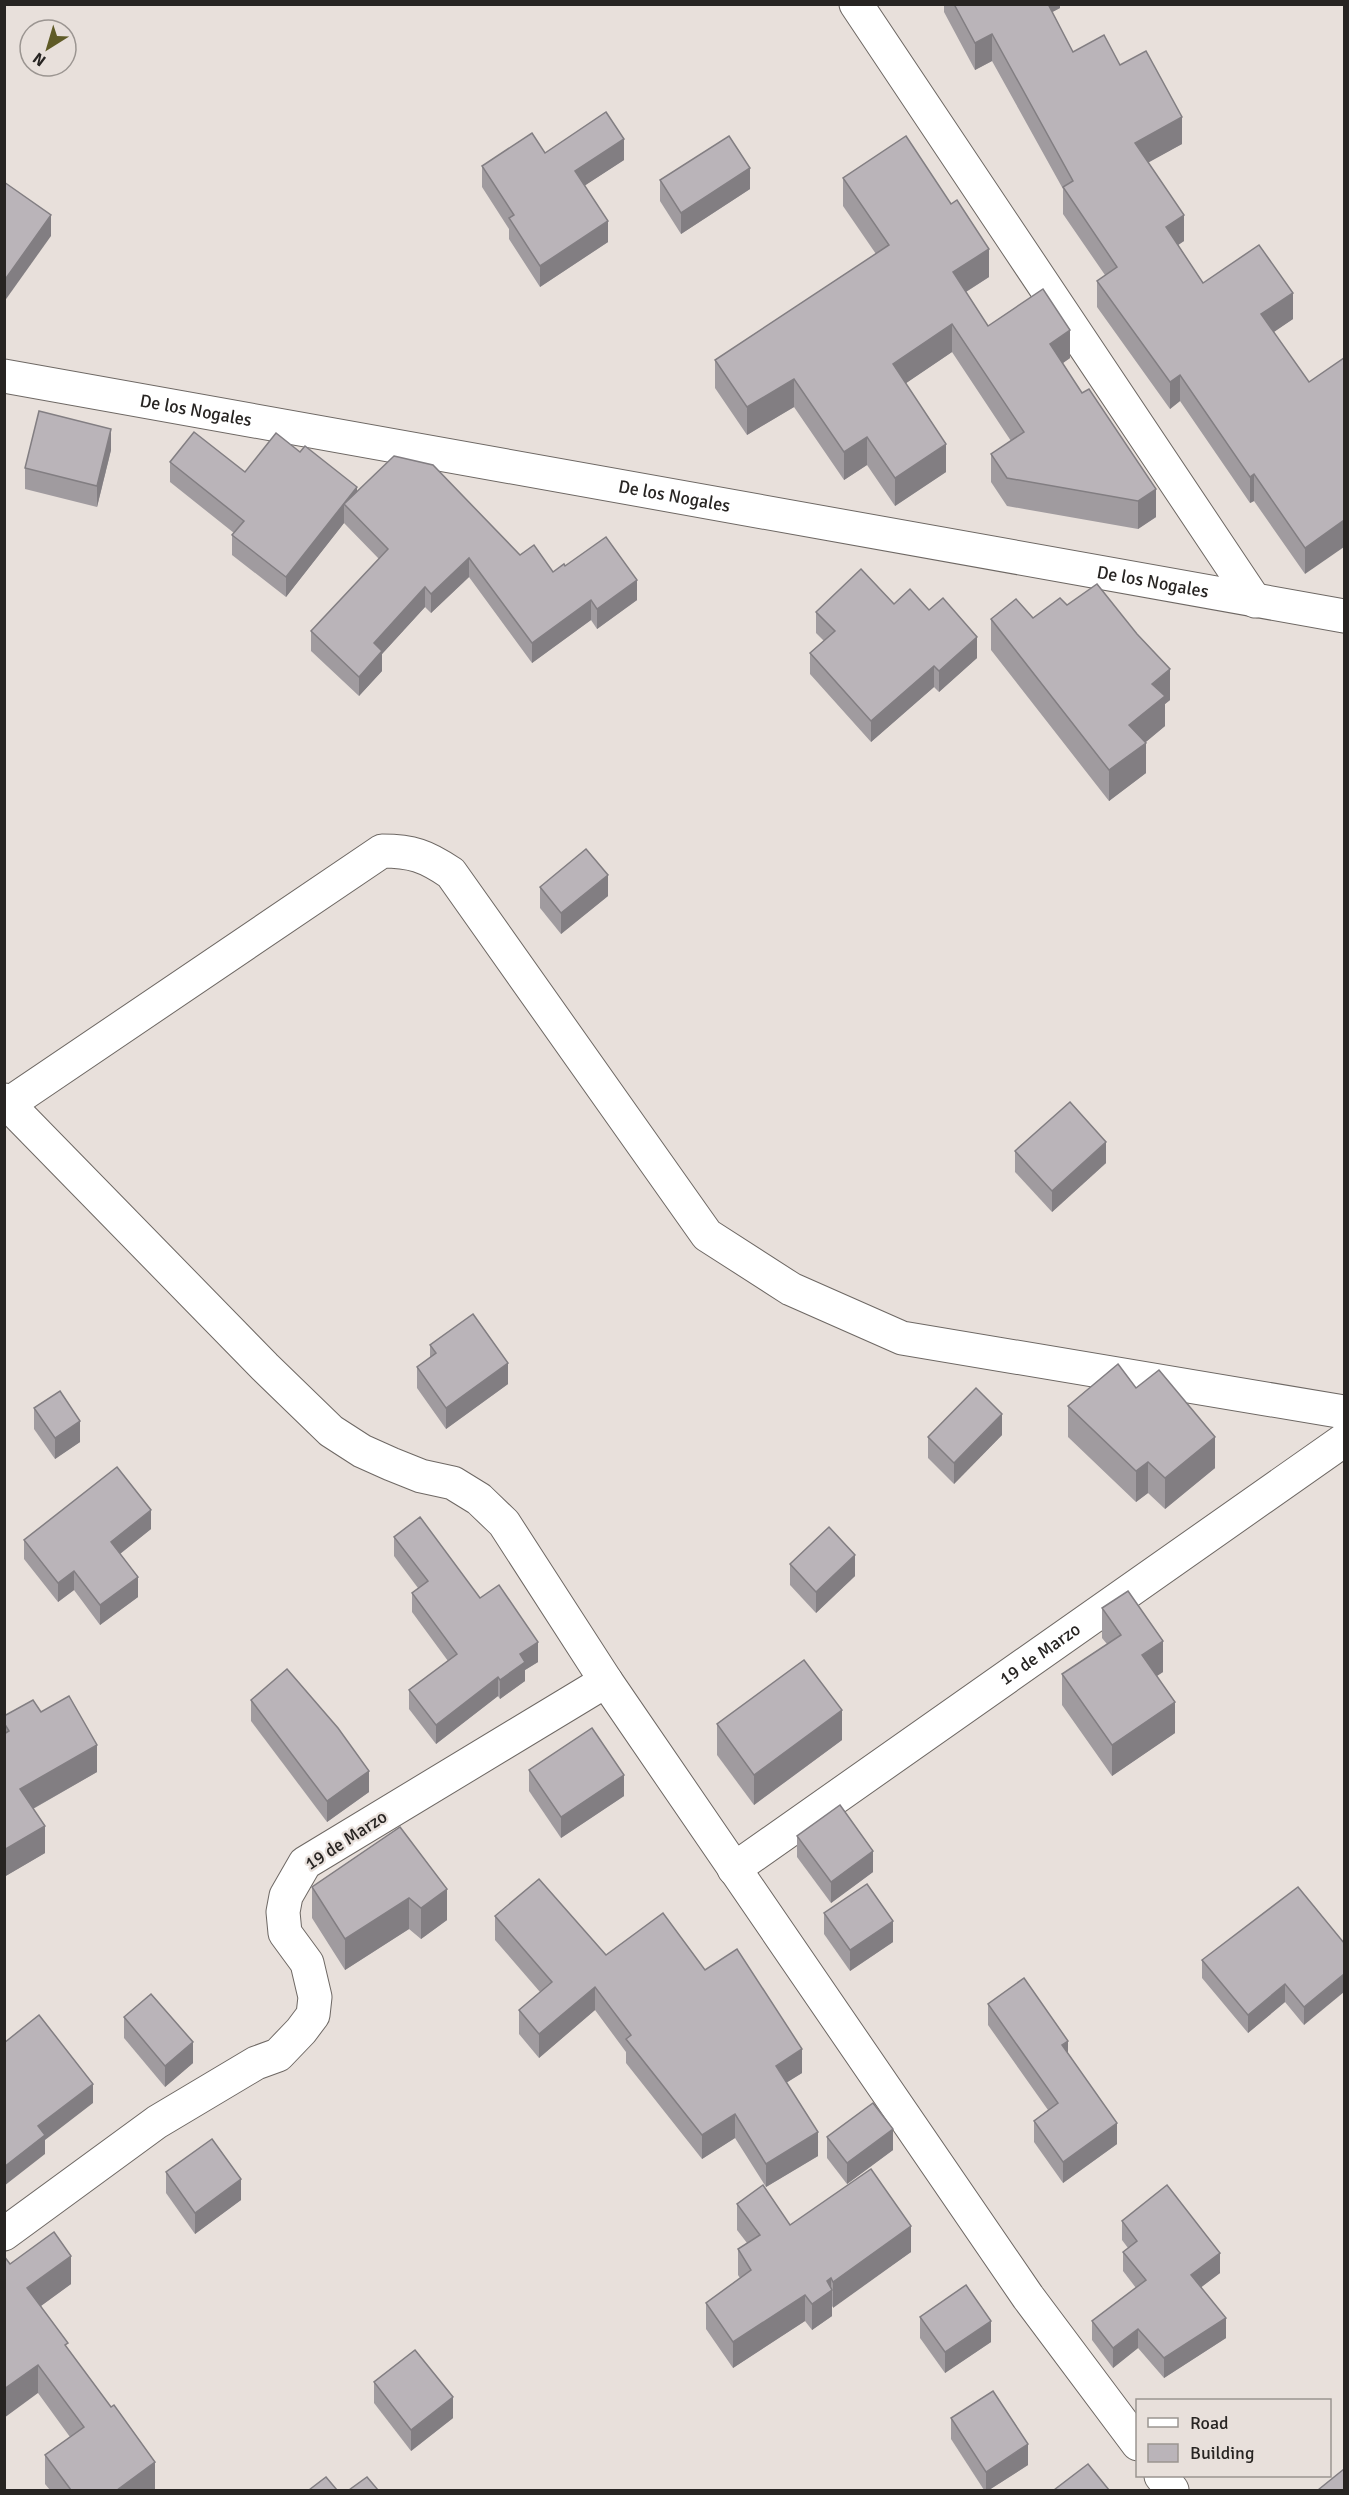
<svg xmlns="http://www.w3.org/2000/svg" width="1349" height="2495" font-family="Signika,sans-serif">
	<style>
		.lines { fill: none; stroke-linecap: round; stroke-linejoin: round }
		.minor-casing { stroke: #6e6864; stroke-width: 35 }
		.minor { stroke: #fff; stroke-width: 33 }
		.wall { fill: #a09b9f }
		.shaded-wall { fill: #827e82 }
		.building { fill: #bab4b9; stroke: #827e82; stroke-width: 1.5 }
		.labels { text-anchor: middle; stroke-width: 4.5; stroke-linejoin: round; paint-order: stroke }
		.street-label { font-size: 18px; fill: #272422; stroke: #e8e0db }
	</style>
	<rect width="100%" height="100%" fill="#e8e0db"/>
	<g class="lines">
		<!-- minor casing -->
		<g class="minor-casing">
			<g id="minor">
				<polyline points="856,4 1255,601"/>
				<path id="s1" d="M 4,376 L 1344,616"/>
				<polyline points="4,1100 265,1367 331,1431 362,1451 391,1464 421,1476 453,1483 479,1499 504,1523 606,1681 1028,2297 1138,2444"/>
				<path d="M 4,1107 L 382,851 C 412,851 426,856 451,873 L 707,1235 L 791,1289 L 902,1338 L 1344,1412"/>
				<path id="s2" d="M 734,1869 L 1344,1440"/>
				<polyline points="4,2234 157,2122 256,2063 278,2055 301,2031 313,2015 315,1997 307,1963 285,1933 283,1912 286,1896 305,1863 606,1681"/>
				<polyline points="1161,2476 1172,2490"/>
			</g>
		</g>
		<!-- minor -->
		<use href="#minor" class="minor"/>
	</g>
	<!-- wall -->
	<g class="wall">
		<polygon points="944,4 1060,4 1060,8 1052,12 1073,52 1120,65 1182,144 1148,162 1184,241 1178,245 1203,283 1293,319 1273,332 1309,382 1305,574 1254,501 1250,503 1180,401 1170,409 1097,307 1097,281 1105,275 1063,214 1063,189 992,61 975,70 944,12"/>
		<polygon points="545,153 624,160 585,185 608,242 540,287 509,239 509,229 482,187 482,166"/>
		<polygon points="843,178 989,277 966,292 988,326 1070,358 1063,363 1156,517 1138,529 1007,506 991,482 991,454 1011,441 952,352 906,383 946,472 895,506 867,465 844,480 794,407 747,435 715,388 715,360 876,254 843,206"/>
		<polygon points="660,180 750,189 681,234 660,201"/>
		<polygon points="111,450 97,507 25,489 25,468"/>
		<polygon points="300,452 357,492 520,555 553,572 565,566 637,600 597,629 591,620 532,663 469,577 431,613 425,607 382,654 382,671 359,696 311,651 311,631 379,559 344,523 286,597 232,555 232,535 234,533 170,482 170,462 245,472"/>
		<polygon points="894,604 929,610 977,658 939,692 934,687 871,742 810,674 810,653 824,641 816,633 816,612"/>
		<polygon points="1033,618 1170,700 1165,704 1165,726 1146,742 1146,773 1109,801 991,650 991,619"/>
		<polygon points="540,887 608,896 561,934 540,908"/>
		<polygon points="1015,1151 1106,1163 1052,1212 1015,1172"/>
		<polygon points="430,1345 508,1384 446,1429 417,1388 417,1367 430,1358"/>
		<polygon points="1136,1388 1215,1468 1165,1509 1148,1493 1136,1502 1068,1437 1068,1406"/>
		<polygon points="34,1408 80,1442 55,1459 34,1429"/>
		<polygon points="1002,1435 954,1484 928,1458 928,1437"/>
		<polygon points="151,1529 120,1554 138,1597 100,1625 74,1590 58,1602 24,1559 24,1540"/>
		<polygon points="394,1537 480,1598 538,1662 525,1670 525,1681 500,1699 498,1696 436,1744 409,1709 409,1690 448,1661 412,1612 412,1593 418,1588 394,1556"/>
		<polygon points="790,1564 855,1576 816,1613 790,1585"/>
		<polygon points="1102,1608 1163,1672 1156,1676 1175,1733 1112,1776 1062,1705 1062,1674 1107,1644 1102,1638"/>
		<polygon points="251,1700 369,1792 327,1822 251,1721"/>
		<polygon points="41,1712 97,1772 33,1809 45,1853 4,1877 4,1716"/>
		<polygon points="717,1724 842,1740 754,1805 717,1755"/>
		<polygon points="529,1770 624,1796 561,1838 529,1791"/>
		<polygon points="400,1827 447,1920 421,1939 409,1929 345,1970 312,1918 312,1887"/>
		<polygon points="797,1836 873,1872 831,1903 797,1857"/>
		<polygon points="824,1913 893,1942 850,1971 824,1934"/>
		<polygon points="495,1916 606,1955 705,1970 802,2073 786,2083 818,2156 766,2187 735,2138 702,2159 626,2063 626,2052 595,2010 539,2058 519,2034 519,2010 540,1992 495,1940"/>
		<polygon points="1344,1943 1304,2025 1285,2002 1248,2033 1202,1978 1202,1960"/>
		<polygon points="988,2004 1068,2054 1117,2144 1063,2183 1034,2142 1034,2121 1048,2110 988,2025"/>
		<polygon points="124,2017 193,2063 165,2087 124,2038"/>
		<polygon points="827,2137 893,2150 847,2184 827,2158"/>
		<polygon points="166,2172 241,2200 195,2234 166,2193"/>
		<polygon points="737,2204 790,2225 911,2252 832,2307 832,2316 812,2330 805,2321 733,2368 706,2329 706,2303 740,2278 738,2275 738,2249 747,2243 737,2230"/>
		<polygon points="1122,2221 1220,2273 1201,2287 1226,2338 1164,2378 1138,2348 1113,2368 1092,2340 1092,2321 1136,2288 1123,2271 1123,2252 1128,2248 1122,2240"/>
		<polygon points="10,2264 71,2284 41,2306 155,2490 50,2490 45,2484 45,2455 70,2437 38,2393"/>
		<polygon points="920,2317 991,2342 945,2373 920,2338"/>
		<polygon points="374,2382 453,2418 411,2451 374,2403"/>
		<polygon points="951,2418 1028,2465 989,2490 984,2490 951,2439"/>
	</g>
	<!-- shaded-wall -->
	<g class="shaded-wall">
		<polygon points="1041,4 1060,4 1060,8 1041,18"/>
		<polygon points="992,34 992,61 975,70 975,43"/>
		<polygon points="1182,117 1182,144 1135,170 1135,143"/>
		<polygon points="624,139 624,160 575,192 575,171"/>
		<polygon points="750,168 750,189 681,234 681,213"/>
		<polygon points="51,215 51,236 4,302 4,281"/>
		<polygon points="1184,215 1184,241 1166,253 1166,227"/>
		<polygon points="608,221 608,242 540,287 540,266"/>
		<polygon points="989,249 989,277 953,300 953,272"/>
		<polygon points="1293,293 1293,319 1261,341 1261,314"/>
		<polygon points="952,324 952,352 893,392 893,364"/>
		<polygon points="1070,330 1070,358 1050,372 1050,344"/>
		<polygon points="1180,375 1180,401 1170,409 1170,382"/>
		<polygon points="794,379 794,407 747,435 747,407"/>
		<polygon points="111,429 111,450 97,507 97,486"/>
		<polygon points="867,437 867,465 844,480 844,452"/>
		<polygon points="946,444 946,472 895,506 895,478"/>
		<polygon points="1254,474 1254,501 1250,503 1250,477"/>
		<polygon points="357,487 357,507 344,504 344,523 286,597 286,577"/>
		<polygon points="1156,489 1156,517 1138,529 1138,501"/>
		<polygon points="1344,520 1344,547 1305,574 1305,548"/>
		<polygon points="469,558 469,577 431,613 431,594"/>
		<polygon points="637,580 637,600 597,629 597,609"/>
		<polygon points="425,587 425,607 382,654 382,671 359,696 359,677 374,643"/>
		<polygon points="591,600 591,620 532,663 532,643"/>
		<polygon points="977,637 977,658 939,692 939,671"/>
		<polygon points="934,666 934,687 871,742 871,721"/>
		<polygon points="1170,669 1170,700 1165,704 1165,726 1136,750 1146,743 1146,773 1109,801 1109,770 1129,725 1152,684"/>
		<polygon points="608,875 608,896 561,934 561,913"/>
		<polygon points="1106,1142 1106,1163 1052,1212 1052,1191"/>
		<polygon points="508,1363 508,1384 446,1429 446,1408"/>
		<polygon points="1002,1414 1002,1435 954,1484 954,1463"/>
		<polygon points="80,1421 80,1442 55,1459 55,1438"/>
		<polygon points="1215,1437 1215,1468 1165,1509 1165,1478"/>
		<polygon points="1148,1462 1148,1493 1136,1502 1136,1471"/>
		<polygon points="151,1510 151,1529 111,1561 111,1542"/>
		<polygon points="855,1555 855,1576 816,1613 816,1592"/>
		<polygon points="74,1571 74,1590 58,1602 58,1583"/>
		<polygon points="138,1577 138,1597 100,1625 100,1605"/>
		<polygon points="1163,1641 1163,1672 1142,1686 1142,1655"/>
		<polygon points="538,1642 538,1662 525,1670 525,1681 500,1699 500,1680 520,1654"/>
		<polygon points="498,1677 498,1696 436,1744 436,1725"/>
		<polygon points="1175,1702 1175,1733 1112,1776 1112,1745"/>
		<polygon points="842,1710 842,1740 754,1805 754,1775"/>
		<polygon points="97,1745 97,1772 20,1816 20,1789"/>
		<polygon points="369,1771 369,1792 327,1822 327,1801"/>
		<polygon points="624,1775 624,1796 561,1838 561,1817"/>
		<polygon points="45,1826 45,1853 4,1877 4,1850"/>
		<polygon points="873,1851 873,1872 831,1903 831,1882"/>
		<polygon points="447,1889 447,1920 421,1939 421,1908"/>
		<polygon points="409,1898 409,1929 345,1970 345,1939"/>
		<polygon points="893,1921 893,1942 850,1971 850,1950"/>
		<polygon points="1344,1974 1344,1992 1304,2025 1304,2007"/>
		<polygon points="1285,1984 1285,2002 1248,2033 1248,2015"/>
		<polygon points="595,1987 595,2010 539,2058 539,2034"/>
		<polygon points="1068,2041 1068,2062 1062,2045"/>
		<polygon points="193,2042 193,2063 165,2087 165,2066"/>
		<polygon points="802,2049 802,2073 776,2089 776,2066"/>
		<polygon points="93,2084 93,2103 45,2140 45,2154 4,2186 4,2167 38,2126"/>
		<polygon points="735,2114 735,2138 702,2159 702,2135"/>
		<polygon points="1117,2123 1117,2144 1063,2183 1063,2162"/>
		<polygon points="893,2129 893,2150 847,2184 847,2163"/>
		<polygon points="818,2132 818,2156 766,2187 766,2164"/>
		<polygon points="241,2179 241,2200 195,2234 195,2213"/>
		<polygon points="911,2226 911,2252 833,2308 833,2282"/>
		<polygon points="1220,2253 1220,2273 1191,2295 1191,2275"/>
		<polygon points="71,2256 71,2284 27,2316 27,2288"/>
		<polygon points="831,2278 831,2291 832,2290 832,2316 812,2330 812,2304 827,2281"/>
		<polygon points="805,2295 805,2321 733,2368 733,2342"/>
		<polygon points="1226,2318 1226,2338 1164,2378 1164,2358"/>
		<polygon points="991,2321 991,2342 945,2373 945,2352"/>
		<polygon points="1138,2329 1138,2348 1113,2368 1113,2348"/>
		<polygon points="38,2365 38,2393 4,2418 4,2389"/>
		<polygon points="453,2397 453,2418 411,2451 411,2430"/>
		<polygon points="1028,2444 1028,2465 989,2490 986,2490 986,2472"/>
		<polygon points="155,2462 155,2490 117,2490"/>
	</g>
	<!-- building -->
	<g class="building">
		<polygon points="954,4 1048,4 1073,52 1104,35 1120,65 1146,51 1182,117 1135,143 1184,215 1166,227 1203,283 1259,245 1293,293 1261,314 1309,382 1344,358 1344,520 1305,548 1254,474 1250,477 1180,375 1170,382 1097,281 1117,267 1063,187 1073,181 992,34 975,43"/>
		<polygon points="606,112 624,139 575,171 608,221 540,266 509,218 514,215 482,166 532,133 545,153"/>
		<polygon points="729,136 750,168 681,213 660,180"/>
		<polygon points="906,136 951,204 957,200 989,249 953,272 988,326 1043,289 1070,330 1050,344 1082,393 1089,389 1156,489 1138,501 1007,478 991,454 1024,432 952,324 893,364 946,444 895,478 867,437 844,452 794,379 747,407 715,360 889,245 843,178"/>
		<polygon points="4,182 51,215 4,281"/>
		<polygon points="39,411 111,429 97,486 25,468"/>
		<polygon points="194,432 245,472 276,433 300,452 305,446 357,487 286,577 232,535 244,521 170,462"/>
		<polygon points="394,456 433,465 520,555 534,545 553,572 564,564 565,566 606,537 637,580 597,609 591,600 532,643 469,558 431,594 425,587 374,643 382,651 359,677 311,631 388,549 344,504"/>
		<polygon points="861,569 894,604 910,589 929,610 943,598 977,637 939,671 934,666 871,721 810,653 835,631 816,612"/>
		<polygon points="1097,584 1137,634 1170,669 1152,684 1165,696 1129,725 1146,743 1109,770 991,619 1016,599 1033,618 1060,598 1067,605"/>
		<polygon points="586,849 608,875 561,913 540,887"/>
		<polygon points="1070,1102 1106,1142 1052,1191 1015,1151"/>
		<polygon points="473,1314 508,1363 446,1408 417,1367 436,1353 430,1345"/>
		<polygon points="1118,1364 1136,1388 1159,1370 1215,1437 1165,1478 1148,1462 1136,1471 1068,1406"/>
		<polygon points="976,1388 1002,1414 954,1463 928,1437"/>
		<polygon points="60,1391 80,1421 55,1438 34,1408"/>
		<polygon points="117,1467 151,1510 111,1542 138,1577 100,1605 74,1571 58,1583 24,1540"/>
		<polygon points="420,1517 480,1598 499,1585 538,1642 520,1654 525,1662 500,1680 498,1677 436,1725 409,1690 457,1654 412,1593 428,1581 394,1537"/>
		<polygon points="829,1527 855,1555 816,1592 790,1564"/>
		<polygon points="1128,1591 1163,1641 1142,1655 1175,1702 1112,1745 1062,1674 1121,1635 1102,1608"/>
		<polygon points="804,1660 842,1710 754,1775 717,1724"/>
		<polygon points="287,1669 338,1728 369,1771 327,1801 251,1700"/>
		<polygon points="69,1696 97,1745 20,1789 45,1826 4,1850 4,1734 9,1731 4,1723 4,1716 33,1700 41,1712"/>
		<polygon points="592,1728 624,1775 561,1817 529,1770"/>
		<polygon points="840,1805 873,1851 831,1882 797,1836"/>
		<polygon points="400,1827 447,1889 421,1908 409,1898 345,1939 312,1887"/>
		<polygon points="539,1879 606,1955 663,1913 705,1970 737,1949 802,2049 776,2066 818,2132 766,2164 735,2114 702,2135 626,2039 631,2035 595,1987 539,2034 519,2010 552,1982 495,1916"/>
		<polygon points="867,1884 893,1921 850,1950 824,1913"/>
		<polygon points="1298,1887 1344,1943 1344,1942 1344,1974 1304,2007 1285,1984 1248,2015 1202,1960"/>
		<polygon points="1024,1978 1068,2041 1062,2045 1117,2123 1063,2162 1034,2121 1058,2103 988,2004"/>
		<polygon points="151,1994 193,2042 165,2066 124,2017"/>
		<polygon points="39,2015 93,2084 38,2126 45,2135 4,2167 4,2043"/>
		<polygon points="873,2103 893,2129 847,2163 827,2137"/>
		<polygon points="212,2139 241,2179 195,2213 166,2172"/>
		<polygon points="871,2169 911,2226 833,2282 831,2278 827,2281 832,2290 812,2304 805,2295 733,2342 706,2303 751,2270 738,2249 760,2235 737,2204 763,2185 790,2225"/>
		<polygon points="1167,2185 1220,2253 1191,2275 1226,2318 1164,2358 1138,2329 1113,2348 1092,2321 1146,2280 1123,2252 1137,2241 1122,2221"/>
		<polygon points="54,2232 71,2256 27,2288 68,2343 65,2345 111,2407 114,2405 155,2462 117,2490 71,2490 45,2455 84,2427 38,2365 4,2389 4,2256 10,2264"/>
		<polygon points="966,2285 991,2321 945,2352 920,2317"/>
		<polygon points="415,2350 453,2397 411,2430 374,2382"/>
		<polygon points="993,2391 1028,2444 986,2472 951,2418"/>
		<polygon points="1088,2464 1109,2490 1054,2490"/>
		<polygon points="1344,2469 1344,2490 1318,2490"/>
		<polygon points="326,2477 337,2490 309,2490"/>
		<polygon points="367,2477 378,2490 349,2490"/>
	</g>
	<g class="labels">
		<!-- street labels -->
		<g class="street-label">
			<text dy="6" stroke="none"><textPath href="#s1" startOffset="195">De los Nogales</textPath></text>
			<text dy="6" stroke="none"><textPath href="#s1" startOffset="681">De los Nogales</textPath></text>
			<text dy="6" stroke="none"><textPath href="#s1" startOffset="1167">De los Nogales</textPath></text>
			<text dy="6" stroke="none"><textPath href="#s2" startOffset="374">19 de Marzo</textPath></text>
			<text transform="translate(346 1840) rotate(-33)" y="6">19 de Marzo</text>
		</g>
	</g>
	<!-- border -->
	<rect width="1349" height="2495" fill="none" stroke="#272422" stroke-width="12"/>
	<!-- legend -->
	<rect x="1136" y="2399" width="195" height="78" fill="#e8e0db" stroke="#9b9591" stroke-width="1.5"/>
	<rect x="1148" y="2418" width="30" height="9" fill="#ffffff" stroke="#9b9591" stroke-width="1.5"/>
	<text x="1190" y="2429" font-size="18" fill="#272422">Road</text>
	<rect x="1148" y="2444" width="30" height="18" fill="#bab4b9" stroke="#9b9591" stroke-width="1.5"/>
	<text x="1190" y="2459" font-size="18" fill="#272422">Building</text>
	<!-- north arrow -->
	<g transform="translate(48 48) rotate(217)"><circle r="28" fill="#e8e0db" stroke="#9b9591" stroke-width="1.5"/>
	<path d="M0-4.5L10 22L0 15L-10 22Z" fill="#5f5b27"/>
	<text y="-9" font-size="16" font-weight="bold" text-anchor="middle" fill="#272422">N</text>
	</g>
</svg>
